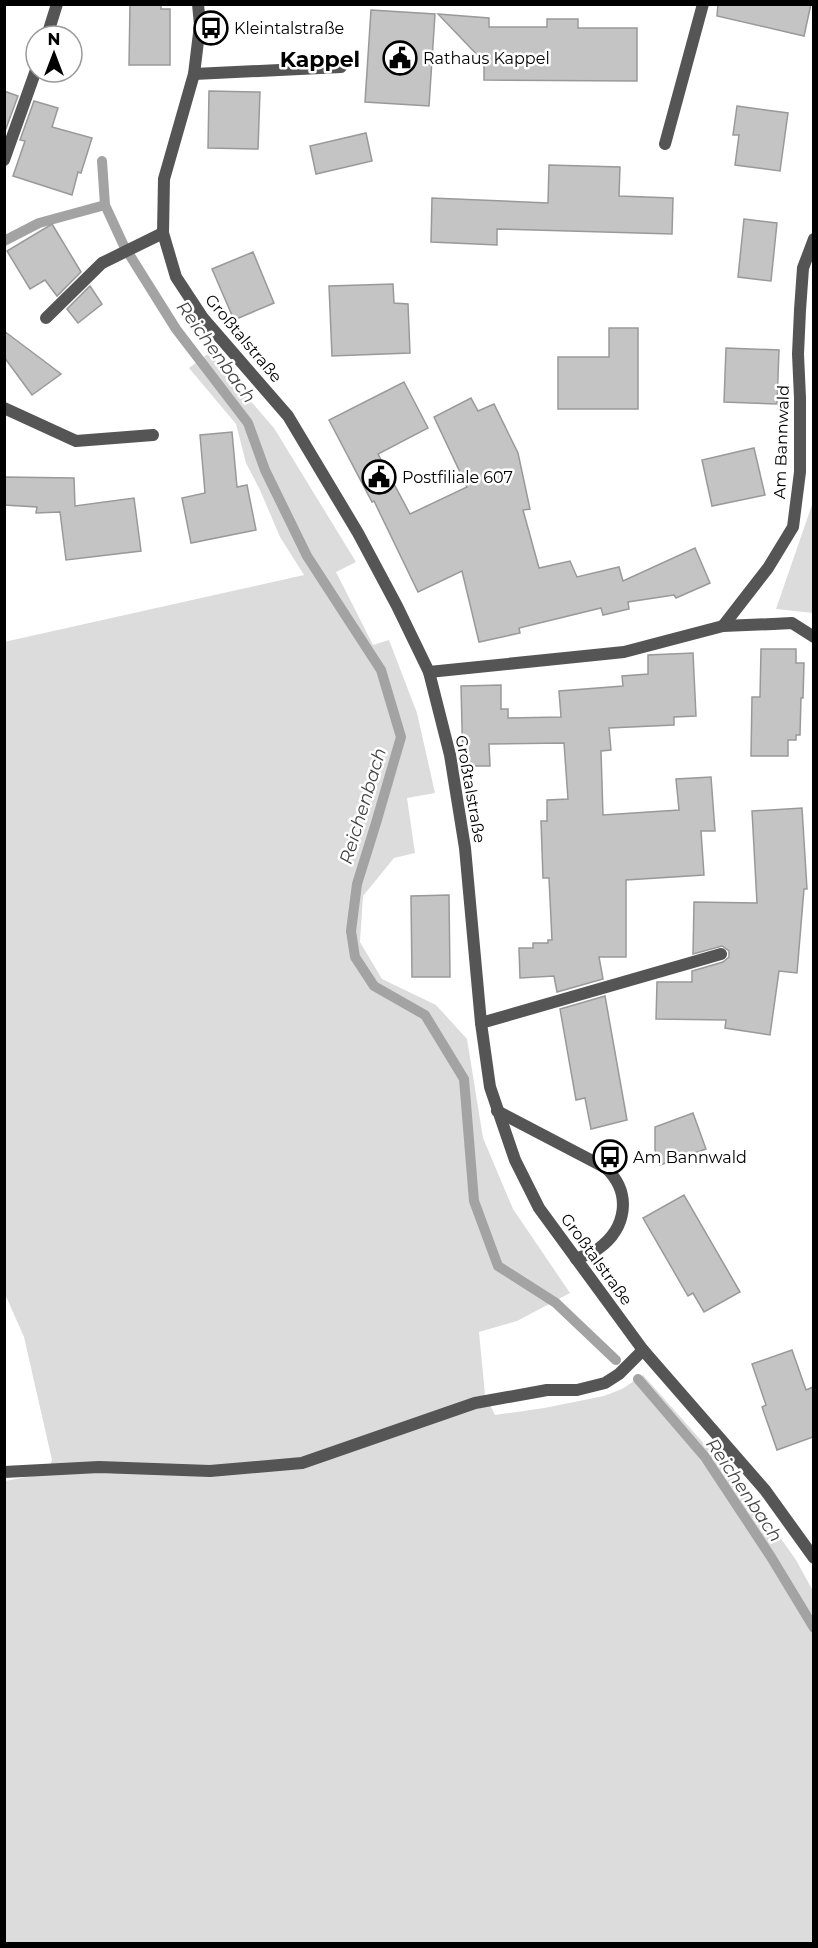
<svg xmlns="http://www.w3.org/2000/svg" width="818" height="1948" font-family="Montserrat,sans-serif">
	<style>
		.green { fill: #dcdcdc }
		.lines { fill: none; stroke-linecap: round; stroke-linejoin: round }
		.stream { stroke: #a3a3a3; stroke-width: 10 }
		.building { fill: #c4c4c4; stroke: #999; stroke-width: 1.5 }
		.service { stroke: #555; stroke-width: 12 }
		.minor { stroke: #555; stroke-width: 12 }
		.labels { text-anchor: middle; stroke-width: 5; stroke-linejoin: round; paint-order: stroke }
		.poi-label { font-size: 16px; fill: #000; stroke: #fff; text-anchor: start }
		.street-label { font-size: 16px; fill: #000; stroke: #fff }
		.water-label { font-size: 18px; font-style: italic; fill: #444; stroke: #fff }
		.district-label { font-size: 22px; font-weight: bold; fill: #000; stroke: #fff }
	</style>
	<rect width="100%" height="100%" fill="#fff"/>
	<!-- green -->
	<g class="green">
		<polygon points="209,353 274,428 356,562 336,572 373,645 389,640 417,713 435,793 407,798 415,853 394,858 363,896 360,942 382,979 436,1005 467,1039 483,1138 513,1209 570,1293 517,1321 479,1332 485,1395 495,1415 544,1408 604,1396 622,1389 643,1375 754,1500 796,1560 813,1591 813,1943 5,1943 5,1481 47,1473 52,1460 24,1337 5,1294 4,642 304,575 280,537 260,490 246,463 236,424 189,368"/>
		<polygon points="813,502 813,613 776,609"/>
	</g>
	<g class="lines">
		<!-- stream -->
		<g class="stream">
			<polyline points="102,161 105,205 124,246 176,329 248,423 265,470 307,556 381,670 401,737 376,823 357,884 351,931 355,957 374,986 425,1015 464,1079 474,1201 498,1266 556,1303 616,1360"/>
			<polyline points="4,241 39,223 105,205"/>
			<polyline points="638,1379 705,1457 771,1557 814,1628"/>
		</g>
	</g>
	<!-- building -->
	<g class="building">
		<polygon points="130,4 161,4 161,9 170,9 170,65 129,65"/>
		<polygon points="718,4 811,4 804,36 717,16"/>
		<polygon points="371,10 435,14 429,106 365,102"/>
		<polygon points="438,14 489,18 489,27 547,27 547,19 578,19 578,28 637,28 637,81 484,80 484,62"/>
		<polygon points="4,91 18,96 4,134"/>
		<polygon points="209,91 260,92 258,149 208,148"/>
		<polygon points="34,101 58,108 52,127 92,138 81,173 78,172 72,195 13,176 25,141 20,140"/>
		<polygon points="737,106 788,113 780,171 735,165 739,135 733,135"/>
		<polygon points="366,133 372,161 316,174 310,146"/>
		<polygon points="549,165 620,167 619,196 673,198 672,234 497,229 497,245 431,242 432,198 548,203"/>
		<polygon points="744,219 777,223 771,281 738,277"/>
		<polygon points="52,224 81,272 57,296 45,280 30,289 7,251"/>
		<polygon points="253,252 274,303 234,320 212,269"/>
		<polygon points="393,284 394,303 408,304 410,353 332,356 329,286"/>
		<polygon points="90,286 102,304 78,323 67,309"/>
		<polygon points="609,328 638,328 638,409 558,409 558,357 609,357"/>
		<polygon points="4,331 44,361 61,374 32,395 4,357"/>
		<polygon points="726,348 779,350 777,404 724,402"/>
		<polygon points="404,382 428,428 378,454 410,514 467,487 434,417 471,398 478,411 494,404 518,453 530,509 523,510 539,568 570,561 577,577 619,567 623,581 695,548 710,583 676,598 674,595 628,602 629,609 603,615 601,608 519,628 520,633 479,642 462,571 418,592 374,501 372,502 329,420"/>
		<polygon points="232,432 237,487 247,485 256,530 191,543 182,498 205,493 200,435"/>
		<polygon points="754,448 765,495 712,506 702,460"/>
		<polygon points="4,477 74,478 75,506 134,498 141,551 66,560 60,512 36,513 37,507 4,505"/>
		<polygon points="761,649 796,649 796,663 804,663 803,698 801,698 800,735 796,735 796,740 788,740 788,756 751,756 752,697 760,697"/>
		<polygon points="693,653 696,716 674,717 674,725 609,728 611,750 601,751 603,815 679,810 676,779 711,777 715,831 701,831 704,875 626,880 626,957 599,957 603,979 557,992 554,976 520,978 519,948 533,948 533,943 548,943 548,940 552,940 549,878 543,878 541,821 547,821 547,800 568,799 564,743 489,744 490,766 463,766 461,686 501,685 501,709 508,709 508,718 561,717 559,691 623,686 622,676 648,674 648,655"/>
		<polygon points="802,808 807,889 804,889 797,973 779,971 770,1035 725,1028 726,1020 656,1019 657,982 692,982 692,971 723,962 729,957 729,951 722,946 693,954 694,902 757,903 752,811"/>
		<polygon points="449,895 450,977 412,977 411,896"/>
		<polygon points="605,996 627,1120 591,1129 585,1098 576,1100 560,1009"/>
		<polygon points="693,1113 706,1149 660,1165 655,1150 655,1127"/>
		<polygon points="684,1195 740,1292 704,1312 693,1293 688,1296 643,1218"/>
		<polygon points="792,1350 806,1390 813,1387 813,1437 777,1450 762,1407 766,1405 752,1364"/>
	</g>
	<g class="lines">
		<!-- service -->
		<g class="service">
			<polyline points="194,74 341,67"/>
			<polyline points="46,318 102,263 163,233"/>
			<polyline points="773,624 792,623 814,637"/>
			<polyline points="481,1023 721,954"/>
			<path d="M 497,1111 L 606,1168 C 632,1193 627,1228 598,1249 C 592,1253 583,1256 576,1259"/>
			<polyline points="4,1472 99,1467 210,1471 302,1463 475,1403 547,1390 577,1390 605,1383 619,1374 643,1350"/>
		</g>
		<!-- minor -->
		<g class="minor">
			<polyline points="198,4 200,25 194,74 164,179 163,233 176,277 203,318 288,416 358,533 397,606 429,672 450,755 465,848 481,1023 490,1087 515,1160 539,1208 643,1350 765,1490 814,1558"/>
			<polyline points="47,36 57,4"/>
			<polyline points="665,144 703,4"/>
			<polyline points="4,160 36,70"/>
			<polyline points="4,408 76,441 153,435"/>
			<polyline points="723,626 768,568 793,527 800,472 800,398 798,354 800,310 803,268 814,239"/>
			<polyline points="429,672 624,652 723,626 773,624"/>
		</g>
	</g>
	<!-- icons -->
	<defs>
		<g id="bus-ring" transform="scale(1.725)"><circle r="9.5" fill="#fff" stroke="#000" stroke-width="1.5"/><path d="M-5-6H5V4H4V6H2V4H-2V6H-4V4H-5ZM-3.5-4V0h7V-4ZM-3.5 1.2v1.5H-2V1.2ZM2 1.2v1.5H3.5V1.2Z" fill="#000"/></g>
		<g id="civic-ring" transform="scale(1.725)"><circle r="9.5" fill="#fff" stroke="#000" stroke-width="1.5"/><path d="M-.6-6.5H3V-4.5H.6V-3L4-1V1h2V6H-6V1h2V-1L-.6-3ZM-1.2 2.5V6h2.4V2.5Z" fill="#000"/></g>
	</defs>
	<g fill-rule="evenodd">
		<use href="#bus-ring" x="211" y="28"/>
		<use href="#civic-ring" x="400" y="58"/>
		<use href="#civic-ring" x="379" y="477"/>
		<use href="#bus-ring" x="610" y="1157"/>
	</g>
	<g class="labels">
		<!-- poi labels -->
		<g class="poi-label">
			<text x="234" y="34">Kleintalstraße</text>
			<text x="423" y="64">Rathaus Kappel</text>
			<text x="402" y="483">Postfiliale 607</text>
			<text x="633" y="1163">Am Bannwald</text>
		</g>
		<!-- street labels -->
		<g class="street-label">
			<text transform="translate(244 338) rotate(50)" y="6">Großtalstraße</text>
			<text transform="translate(781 442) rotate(-88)" y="6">Am Bannwald</text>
			<text transform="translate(471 789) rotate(80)" y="6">Großtalstraße</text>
			<text transform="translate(597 1259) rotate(54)" y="6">Großtalstraße</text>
		</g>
		<!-- water labels -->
		<g class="water-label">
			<text transform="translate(216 352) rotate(54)" y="6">Reichenbach</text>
			<text transform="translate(363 806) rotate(-73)" y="6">Reichenbach</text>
			<text transform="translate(744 1490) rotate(56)" y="6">Reichenbach</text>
		</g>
		<!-- district labels -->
		<g class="district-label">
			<text x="320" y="67">Kappel</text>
		</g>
	</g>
	<!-- border -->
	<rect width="818" height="1948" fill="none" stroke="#000000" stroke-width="12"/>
	<!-- north arrow -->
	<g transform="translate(54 54)"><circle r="28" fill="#ffffff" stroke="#999999" stroke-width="1.5"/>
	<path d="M0-4.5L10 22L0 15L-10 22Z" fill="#000000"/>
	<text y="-9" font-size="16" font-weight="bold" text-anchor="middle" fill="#000000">N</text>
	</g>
</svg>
